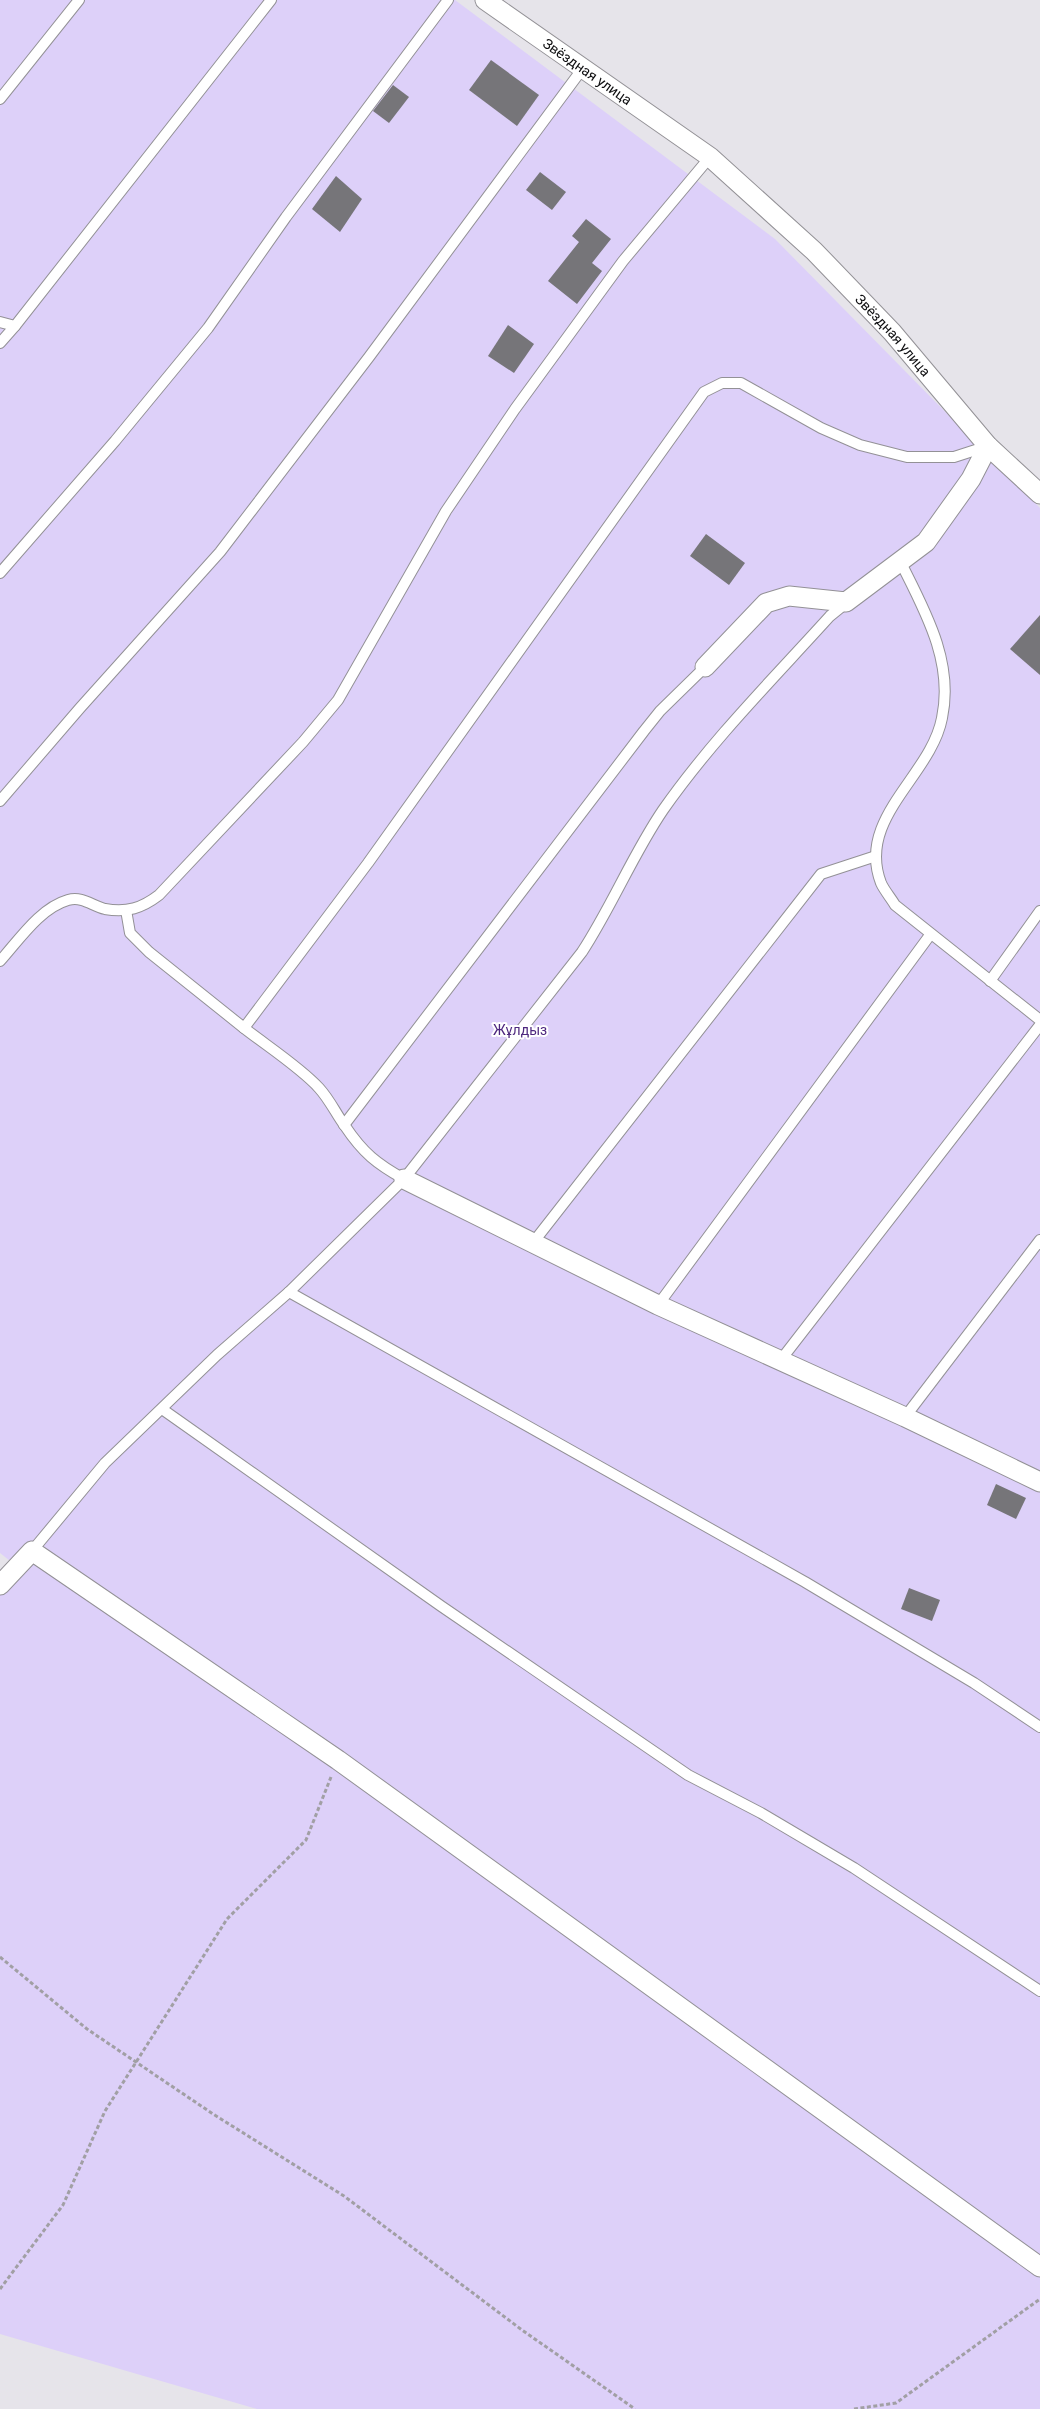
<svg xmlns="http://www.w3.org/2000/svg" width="1040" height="2409" font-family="Roboto,sans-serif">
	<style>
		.green { fill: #ddd0f9 }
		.building { fill: #767579 }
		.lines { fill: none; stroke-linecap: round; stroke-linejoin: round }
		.lane-casing { stroke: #939196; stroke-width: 12 }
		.street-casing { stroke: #939196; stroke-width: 21 }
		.path { stroke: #a19fa4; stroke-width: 3; stroke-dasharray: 4 2.5; stroke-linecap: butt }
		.lane { stroke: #fff; stroke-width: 10 }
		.street { stroke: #fff; stroke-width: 19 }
		.labels { text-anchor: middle; stroke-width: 4; stroke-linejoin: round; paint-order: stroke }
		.street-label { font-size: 14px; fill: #0e0e10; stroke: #fff }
		.park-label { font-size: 14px; fill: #4d277e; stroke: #fff }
	</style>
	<rect width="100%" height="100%" fill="#e6e4ea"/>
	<!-- green -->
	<polygon class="green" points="0,0 455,0 775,239 1040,508 1040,2409 257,2409 0,2334 0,1581 14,1564 0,1553"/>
	<!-- building -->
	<g class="building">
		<polygon points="491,60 539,95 517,126 469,90"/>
		<polygon points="393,85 409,97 389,123 373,111"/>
		<polygon points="540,172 566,192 552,210 526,190"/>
		<polygon points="336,176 362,199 340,232 312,209"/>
		<polygon points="586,219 611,239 592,263 602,271 577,304 548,281 579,242 572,236"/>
		<polygon points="508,325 534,344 514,373 488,356"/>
		<polygon points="706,534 745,563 729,585 690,556"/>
		<polygon points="1040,615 1040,675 1010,649"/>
		<polygon points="996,1484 1026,1498 1016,1519 987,1505"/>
		<polygon points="909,1588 940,1600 932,1621 901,1609"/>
	</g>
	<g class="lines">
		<!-- lane casing -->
		<g class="lane-casing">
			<g id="lane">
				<polyline points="0,99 79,0"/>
				<polyline points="0,322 15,326 271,0"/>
				<polyline points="0,343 15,326"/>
				<path d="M 901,563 C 925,611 954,662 942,718 C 931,776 856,818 881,883 C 884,890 891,898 895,905 L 1040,1020"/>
				<polyline points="0,573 115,441 208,328 286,217 448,0"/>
				<polyline points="0,801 80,708 220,552 369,357 583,68"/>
				<polyline points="126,910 130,933 149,952 244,1028 368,863 704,392 722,383 741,383 821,428 860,445 907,457 954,457 988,446"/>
				<path d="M 0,961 C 19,940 40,908 68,900 C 83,896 92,906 105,909 C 127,913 142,908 159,895 L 303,742 L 338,700 L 446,511 L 515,409 L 623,261 L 710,157"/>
				<polyline points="990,981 1040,911"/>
				<polyline points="344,1125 644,731 660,711 705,667"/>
				<path d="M 404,1179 L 582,952 C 612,906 633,854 663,810 C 712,740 773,679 830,616 L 846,603"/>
				<polyline points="532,1244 821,874 876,856"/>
				<polyline points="289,1292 805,1582 974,1683 1040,1727"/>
				<polyline points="658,1305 930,935"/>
				<polyline points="780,1361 1040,1025"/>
				<polyline points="162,1409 441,1606 688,1775 761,1813 854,1868 1040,1991"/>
				<polyline points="905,1417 1040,1240"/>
				<path d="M 32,1551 L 105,1463 L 217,1355 L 289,1292 L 404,1179 C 377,1164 363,1153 345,1126 C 336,1114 330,1100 319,1088 C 301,1068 267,1046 244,1028"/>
			</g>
		</g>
		<!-- street casing -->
		<g class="street-casing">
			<g id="street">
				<path id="s1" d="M 485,0 L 710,157 L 814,251 L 892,332 L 988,446 L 1040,494"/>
				<polyline points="705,667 766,603 789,596 846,602 926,542 971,479 988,446"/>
				<polyline points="404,1179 658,1305 905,1417 1040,1482"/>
				<polyline points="0,1585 32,1551 338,1760 1040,2267"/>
			</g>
		</g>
		<!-- path -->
		<g class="path">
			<polyline points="0,1957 87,2029 213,2114 344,2196 522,2330 635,2409"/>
			<polyline points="0,2289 63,2205 105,2111 227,1919 306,1840 331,1777"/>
			<polyline points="854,2409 896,2403 1040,2299"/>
		</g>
		<!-- lane -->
		<use href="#lane" class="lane"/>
		<!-- street -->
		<use href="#street" class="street"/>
	</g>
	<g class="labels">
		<!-- street labels -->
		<g class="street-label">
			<text dy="5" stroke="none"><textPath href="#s1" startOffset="125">Звёздная улица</textPath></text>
			<text dy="5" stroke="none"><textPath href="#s1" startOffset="530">Звёздная улица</textPath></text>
		</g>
		<!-- park labels -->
		<g class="park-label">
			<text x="520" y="1035">Жұлдыз</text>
		</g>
	</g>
</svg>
